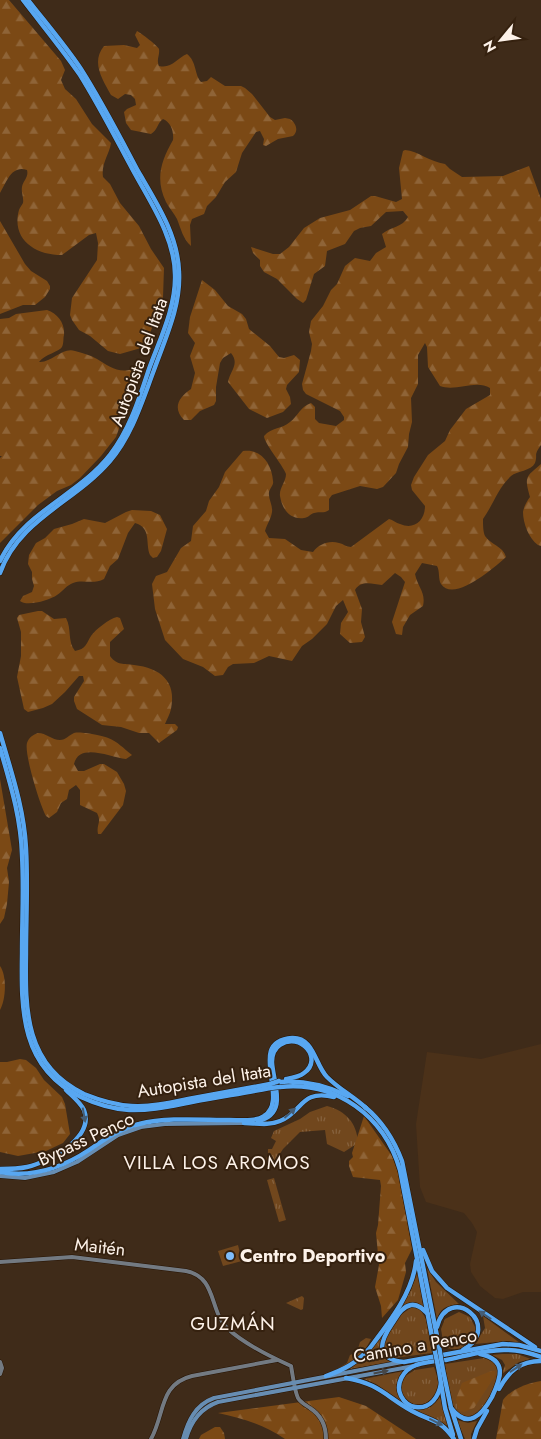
<svg xmlns="http://www.w3.org/2000/svg" width="541" height="1439" font-family="Jost,sans-serif">
	<style>
		.built { fill: #4b3119 }
		.grass { fill: url(#grass-tufts) }
		.forest { fill: url(#forest-firs) }
		.park { fill: url(#park-crowns) }
		.garden { fill: #71471d }
		.lines { fill: none; stroke-linecap: round; stroke-linejoin: round }
		.secondary-casing { stroke: #261303; stroke-width: 5 }
		.primary-casing { stroke: #261303; stroke-width: 5 }
		.highway-casing { stroke: #261303; stroke-width: 5.5 }
		.secondary { stroke: #737a82; stroke-width: 4 }
		.primary { stroke: #678db2; stroke-width: 4 }
		.highway { stroke: #58a7f1; stroke-width: 4.5 }
		.highway-bridge-casing { stroke: #261303; stroke-width: 5.5; stroke-linecap: butt }
		.highway-bridge { stroke: #58a7f1; stroke-width: 4.5 }
		.oneway { fill: #455d75 }
		.oneway2 { fill: #464748 }
		.poi-dot { fill: #7fbdfa; stroke: #35210f; stroke-width: 2 }
		.labels { text-anchor: middle; stroke-width: 4; stroke-linejoin: round; paint-order: stroke }
		.street-label { font-size: 18px; fill: #fdf2e9; stroke: #35210f }
		.poi-label { font-size: 18px; font-weight: bold; fill: #fdf2e9; stroke: #35210f; text-anchor: start }
		.neighbourhood-label { font-size: 19px; letter-spacing: 1px; fill: #fdf2e9; stroke: #35210f }
	</style>
	<defs>
		<pattern id="grass-tufts" width="24" height="20" patternUnits="userSpaceOnUse" patternTransform="scale(1.25)"><rect width="24" height="20" fill="#71471d"/><path d="M3 7l-1-3M5 7V3M7 7l1-3M15 17l-1-3M17 17v-4M19 17l1-3" fill="none" stroke="#86623e"/></pattern>
		<pattern id="forest-firs" width="22" height="20" patternUnits="userSpaceOnUse" patternTransform="scale(1.25)"><rect width="22" height="20" fill="#7b4915"/><path d="M5 1l3.5 6h-7zM16 11l3.5 6h-7z" fill="#8f6437"/></pattern>
		<pattern id="park-crowns" width="20" height="18" patternUnits="userSpaceOnUse" patternTransform="scale(1.25)"><rect width="20" height="18" fill="#71471d"/><path d="M2 6a3 3 0 1 1 6 0M12 15a3 3 0 1 1 6 0" fill="none" stroke="#86623e"/></pattern>
	</defs>
	<rect width="100%" height="100%" fill="#3f2b19"/>
	<!-- built -->
	<polygon class="built" points="541,1044 541,1292 523,1292 503,1299 495,1298 480,1286 471,1272 470,1264 477,1232 472,1223 464,1213 426,1202 420,1187 416,1124 427,1052 481,1059"/>
	<!-- grass -->
	<g class="grass">
		<path d="M 327,1106 C 346,1111 357,1123 358,1143 L 344,1152 L 327,1144 L 325,1130 L 300,1132 L 283,1149 L 270,1169 L 268,1168 L 266,1159 L 268,1154 L 268,1149 L 272,1149 L 276,1141 L 271,1138 L 274,1131 L 300,1119 L 310,1112 Z"/>
		<polygon points="274,1178 286,1220 279,1222 267,1180"/>
		<path d="M 427,1268 L 436,1282 L 459,1304 C 447,1306 441,1307 437,1319 Z"/>
		<polygon points="418,1271 423,1306 420,1305 401,1308 411,1290"/>
		<polygon points="412,1307 420,1309 426,1319 432,1353 394,1358 389,1356 384,1350 385,1339 402,1314"/>
		<path d="M 459,1312 L 470,1317 L 476,1329 C 472,1345 461,1353 444,1347 L 441,1329 L 445,1319 Z"/>
		<polygon points="483,1316 520,1343 508,1341 475,1344 485,1328"/>
		<path d="M 383,1334 C 379,1346 379,1355 392,1362 L 350,1369 L 366,1356 Z"/>
		<path d="M 366,1338 L 371,1339 C 363,1356 351,1363 334,1371 L 347,1363 L 350,1355 L 357,1352 L 360,1342 Z"/>
		<polygon points="502,1354 517,1354 531,1359 519,1362 502,1374 505,1365 502,1360 492,1355"/>
		<path d="M 484,1358 C 506,1363 497,1382 490,1396 C 484,1408 470,1429 456,1410 C 449,1400 447,1377 445,1364 Z"/>
		<path d="M 434,1367 C 436,1373 439,1380 438,1387 C 434,1418 388,1405 405,1376 L 415,1370 Z"/>
		<polygon points="404,1371 398,1393 402,1402 376,1384 364,1379"/>
		<path d="M 440,1397 L 448,1426 L 411,1408 C 425,1411 432,1407 440,1397 Z"/>
		<polygon points="457,1420 468,1423 477,1421 471,1434 471,1439 465,1439"/>
	</g>
	<!-- forest -->
	<g class="forest">
		<path d="M 0,0 L 9,0 L 61,61 L 65,70 L 61,80 L 65,89 L 76,99 L 92,124 L 111,143 C 109,155 101,164 103,177 L 110,184 L 120,203 L 139,226 L 151,249 L 164,268 L 163,297 L 147,342 L 141,348 L 120,354 L 108,351 L 90,336 L 79,330 L 72,320 L 70,315 L 72,298 L 97,260 L 98,243 L 96,233 L 89,235 L 62,255 C 35,255 11,239 19,210 C 20,207 22,205 23,203 C 24,198 21,193 22,187 C 23,181 29,177 27,170 C 11,165 7,182 0,193 Z"/>
		<path d="M 137,31 C 141,33 158,46 159,49 C 160,56 156,59 159,66 C 172,69 177,58 187,54 C 197,62 194,74 201,82 L 207,81 L 211,77 L 225,86 L 241,86 L 245,88 L 252,94 L 270,117 L 275,120 L 285,118 L 290,119 C 296,123 299,131 293,136 L 278,139 L 266,146 L 263,145 L 264,139 L 260,131 L 256,132 L 242,153 L 236,172 L 225,182 L 216,197 L 207,206 L 204,214 L 192,219 L 190,225 L 191,246 C 183,239 181,229 177,219 C 174,213 169,208 166,202 C 155,179 161,161 173,140 C 174,132 171,122 163,119 C 157,123 158,130 151,134 L 131,130 L 126,123 L 124,112 L 127,109 L 136,105 L 135,99 L 131,95 L 125,94 L 118,99 L 111,95 C 102,79 91,62 104,46 L 124,45 L 137,48 L 140,45 L 135,35 Z"/>
		<path d="M 405,150 C 418,151 430,162 445,164 L 450,169 L 462,177 L 503,176 L 529,166 L 541,199 L 541,445 C 533,456 538,454 535,463 C 531,471 517,471 511,476 C 498,488 493,505 483,519 C 483,524 483,532 485,536 C 491,545 503,546 506,557 C 495,567 454,603 441,584 C 438,579 440,571 437,566 L 422,563 L 415,574 C 418,588 426,592 423,606 L 410,615 L 403,627 L 402,635 L 396,634 L 392,622 L 405,582 L 401,577 L 395,573 L 382,585 C 372,584 361,580 355,590 L 362,609 L 361,622 L 365,637 L 362,642 L 350,643 L 340,634 L 341,623 L 348,612 L 343,600 L 336,606 L 327,624 L 312,639 L 302,646 L 292,661 L 269,656 L 254,663 L 233,664 L 228,667 L 223,675 L 215,676 L 203,667 L 183,659 L 165,640 L 155,609 L 152,584 L 156,576 L 167,572 L 181,548 L 191,541 L 193,526 L 206,511 L 209,501 L 219,487 L 225,472 L 243,451 C 261,448 272,464 273,481 C 274,485 270,488 269,492 C 268,499 273,505 272,512 C 271,519 267,524 265,531 L 269,538 L 285,539 L 301,550 L 313,552 C 319,544 329,540 339,543 C 344,544 346,547 351,547 L 389,519 C 393,520 396,523 400,524 C 414,530 425,521 425,506 L 412,490 L 411,485 L 414,477 L 428,455 L 445,441 L 450,430 L 466,409 L 490,395 L 490,388 C 476,379 456,392 440,386 L 428,367 L 427,347 L 425,343 L 418,355 L 418,384 L 411,398 L 412,422 L 409,434 L 408,447 L 399,464 L 396,473 L 383,487 L 377,489 L 360,486 L 332,495 L 329,499 L 329,510 C 323,514 320,511 314,513 C 310,514 308,518 304,518 C 290,520 282,509 280,496 C 279,488 286,482 286,474 C 282,464 264,443 264,436 C 272,427 282,429 290,422 C 298,416 300,407 311,403 L 315,407 L 315,419 L 319,423 L 336,426 L 344,420 L 344,417 L 340,411 L 306,394 L 303,390 L 302,384 L 311,351 L 312,344 L 309,332 L 311,321 L 323,306 L 331,290 L 337,284 L 345,266 L 355,258 L 370,261 L 376,253 L 386,247 L 382,234 C 390,227 403,227 408,217 L 403,211 L 386,212 L 371,226 L 360,228 L 354,231 L 345,244 L 327,251 L 325,266 L 314,274 L 306,300 L 303,303 L 297,299 L 277,279 L 264,272 L 260,266 L 260,260 L 253,253 L 251,247 L 273,254 L 280,254 L 289,247 L 304,228 L 320,218 L 350,210 L 371,196 L 375,196 L 396,202 L 402,199 L 399,168 L 403,151 Z"/>
		<polygon points="0,221 25,264 31,271 47,281 50,286 50,289 45,297 35,305 23,305 0,314"/>
		<path d="M 202,280 L 215,290 L 228,306 L 242,314 L 246,319 L 249,329 L 270,346 L 279,357 L 284,358 L 294,355 L 300,360 L 299,372 L 287,385 L 286,389 L 290,397 L 291,404 L 283,412 L 267,418 L 249,409 L 228,382 C 230,371 240,364 231,353 L 223,358 L 220,363 L 216,387 L 216,401 L 214,405 L 200,411 L 191,420 L 184,420 C 172,408 179,397 191,389 L 195,373 L 190,356 L 195,343 L 188,333 L 190,317 Z"/>
		<path d="M 47,310 C 58,314 65,323 64,335 C 63,338 64,343 62,347 C 59,352 45,354 39,362 C 52,363 62,347 75,351 C 82,353 90,355 97,359 C 108,366 119,374 132,369 L 136,377 L 129,388 L 126,409 L 116,437 L 101,456 L 80,478 L 71,485 L 57,491 L 38,505 L 0,543 L 0,458 L 2,456 L 0,456 L 0,319 L 9,318 L 16,314 Z"/>
		<path d="M 541,464 L 541,546 L 538,545 C 529,539 523,523 523,512 C 524,506 527,501 530,497 C 524,476 526,477 541,464 Z"/>
		<path d="M 132,510 L 151,511 L 160,515 L 167,529 L 161,551 L 157,557 L 153,558 L 150,555 C 145,543 152,528 135,523 L 128,533 L 118,559 L 110,566 L 104,579 C 93,585 83,579 73,583 C 67,585 63,591 57,595 C 50,600 27,607 20,601 L 23,596 L 32,592 L 34,586 L 32,579 L 32,572 L 28,564 L 29,555 L 36,543 L 45,538 L 54,529 L 72,524 L 84,519 L 105,523 L 126,512 Z"/>
		<path d="M 38,611 L 42,611 L 54,619 L 66,618 C 72,629 67,641 75,651 C 86,649 86,644 91,636 C 96,629 109,619 117,617 L 120,618 L 124,629 L 110,642 L 110,656 C 117,666 124,663 134,665 C 160,668 177,681 171,709 C 170,714 167,719 165,724 L 175,724 L 178,727 L 177,730 L 159,743 L 149,733 L 139,733 L 121,727 L 102,725 L 77,709 L 74,701 L 74,697 L 84,681 L 83,676 L 79,676 L 65,692 L 52,704 L 43,708 L 28,712 L 24,709 L 17,677 L 21,656 L 21,632 L 17,618 L 19,615 Z"/>
		<path d="M 38,733 C 46,733 52,740 60,740 C 66,740 69,735 74,733 C 78,732 83,733 86,733 C 112,737 113,739 132,755 L 126,759 C 110,757 79,742 74,764 L 78,771 L 84,771 L 100,764 L 104,764 L 117,772 L 124,784 L 126,791 L 123,805 L 101,834 L 98,834 C 96,824 102,823 97,813 L 80,805 L 80,790 L 76,785 L 69,790 L 67,799 L 61,803 L 57,812 L 49,818 L 46,816 C 40,805 24,754 27,743 C 29,737 33,735 38,733 Z"/>
		<polygon points="0,779 12,850 7,868 9,882 7,904 4,918 0,924"/>
		<path d="M 0,966 C 7,976 6,999 0,1010 Z"/>
		<polygon points="20,1059 26,1060 36,1068 44,1080 62,1097 65,1104 70,1134 63,1143 46,1151 18,1156 0,1152 0,1062 7,1062"/>
		<polygon points="364,1116 392,1156 398,1173 412,1249 405,1263 406,1272 398,1300 382,1318 381,1306 375,1287 379,1265 376,1233 378,1225 381,1186 380,1180 353,1177 349,1166 349,1161 353,1157 352,1153"/>
		<polygon points="491,1371 495,1371 495,1376 474,1408 464,1412 459,1411 456,1399 462,1383"/>
		<path d="M 541,1381 L 541,1439 L 496,1439 L 503,1400 C 511,1389 528,1383 541,1381 Z"/>
		<path d="M 339,1397 L 366,1406 L 416,1439 L 285,1439 C 265,1425 242,1418 218,1413 Z"/>
		<polygon points="215,1427 220,1427 224,1433 225,1439 199,1439 201,1435"/>
	</g>
	<!-- park -->
	<polygon class="park" points="302,1296 304,1298 303,1309 301,1310 286,1303"/>
	<!-- garden -->
	<polygon class="garden" points="238,1245 242,1261 223,1266 218,1251"/>
	<g class="lines">
		<!-- secondary casing -->
		<g class="secondary-casing">
			<g id="secondary">
				<path d="M 0,1262 L 72,1257 L 186,1271 C 217,1277 209,1310 227,1328 C 244,1344 271,1357 291,1366 C 293,1376 294,1389 298,1398 C 301,1403 306,1405 310,1408 C 321,1415 326,1426 326,1439"/>
				<polyline points="0,1362 2,1368 0,1374"/>
				<path d="M 151,1439 C 165,1414 159,1384 192,1376 L 277,1360"/>
			</g>
		</g>
		<!-- primary casing -->
		<g class="primary-casing">
			<g id="primary">
				<polyline points="0,1176 25,1178 54,1172 77,1162 118,1135 141,1127 165,1124 244,1123"/>
				<path d="M 183,1439 C 188,1421 195,1405 214,1398 L 402,1362"/>
				<path d="M 186,1439 C 191,1421 201,1408 218,1402 L 414,1366"/>
			</g>
		</g>
		<!-- highway casing -->
		<g class="highway-casing">
			<g id="highway">
				<path d="M 0,561 C 23,512 78,496 110,455 C 130,429 139,399 149,369 C 160,339 176,307 175,275 C 175,239 152,205 135,174 C 117,141 100,107 80,75 C 62,49 42,25 23,0"/>
				<path d="M 0,573 C 19,519 75,502 110,461 C 132,435 142,402 154,370 C 165,339 181,306 179,272 C 178,235 156,202 138,171 C 120,137 102,102 81,69 C 65,45 46,23 28,0"/>
				<path d="M 0,733 C 11,771 24,808 26,848 C 28,883 26,919 26,954 C 25,1010 25,1066 84,1094 C 99,1100 115,1105 132,1106 C 151,1107 169,1103 188,1099 C 215,1094 242,1089 270,1084"/>
				<path d="M 0,748 C 10,783 21,818 22,855 C 24,888 22,921 22,953 C 21,1011 21,1068 81,1097 C 96,1104 112,1109 129,1110 C 150,1111 171,1106 192,1102 C 218,1097 244,1093 270,1088"/>
				<path d="M 279,1082 C 304,1080 325,1085 348,1096"/>
				<path d="M 280,1087 C 337,1081 384,1116 400,1170 L 434,1347"/>
				<path d="M 365,1107 C 382,1121 394,1140 402,1161 L 439,1346"/>
				<path d="M 258,1121 C 289,1114 273,1083 272,1062 C 272,1055 274,1049 280,1045 C 300,1031 324,1059 304,1073 C 299,1077 292,1078 286,1079"/>
				<path d="M 244,1123 C 255,1123 269,1126 280,1121 C 303,1112 300,1089 334,1097"/>
				<path d="M 0,1169 C 9,1169 18,1169 27,1167 C 48,1162 95,1138 84,1110 C 80,1102 72,1096 66,1090"/>
				<path d="M 0,1172 C 33,1178 62,1168 89,1150 C 105,1139 121,1128 139,1124 C 167,1117 202,1120 230,1120 C 240,1120 255,1122 264,1116 C 291,1100 245,1041 292,1038 C 314,1037 315,1065 327,1077 C 339,1089 354,1097 366,1108"/>
				<polyline points="423,1250 432,1271 447,1288 535,1347"/>
				<path d="M 428,1314 C 423,1309 418,1304 411,1305 C 401,1307 397,1317 392,1324 C 379,1343 375,1359 404,1362 L 503,1344 L 519,1345 L 541,1351"/>
				<path d="M 437,1327 C 448,1282 505,1325 463,1350"/>
				<polyline points="443,1370 451,1408 461,1439"/>
				<polyline points="439,1371 445,1408 453,1435"/>
				<path d="M 326,1376 C 343,1370 357,1363 369,1349 C 388,1324 413,1293 416,1261"/>
				<path d="M 346,1378 C 380,1384 385,1396 412,1411 C 432,1422 439,1418 454,1439"/>
				<path d="M 441,1383 C 439,1396 431,1409 416,1407 C 410,1407 404,1402 401,1396 C 395,1384 403,1370 416,1365 C 425,1362 436,1361 446,1360 C 466,1356 487,1349 507,1350 C 519,1350 530,1353 541,1357"/>
				<path d="M 499,1389 C 509,1371 520,1361 541,1361"/>
				<path d="M 451,1408 C 468,1430 482,1415 492,1397 C 501,1378 508,1360 480,1354"/>
				<polyline points="474,1439 477,1429 487,1411"/>
			</g>
		</g>
		<!-- secondary -->
		<use href="#secondary" class="secondary"/>
		<!-- primary -->
		<use href="#primary" class="primary"/>
		<!-- highway -->
		<use href="#highway" class="highway"/>
		<!-- highway-bridge casing -->
		<g class="highway-bridge-casing">
			<g id="highway-bridge">
				<polyline points="270,1084 279,1081"/>
				<polyline points="270,1088 280,1087"/>
				<polyline points="439,1346 443,1370"/>
				<polyline points="434,1347 439,1371"/>
			</g>
		</g>
		<!-- highway-bridge -->
		<use href="#highway-bridge" class="highway-bridge"/>
	</g>
	<!-- one-way arrows -->
	<defs><path id="oneway-solid" d="M-6-.8H1V-3.2L6.5 0L1 3.2V.8H-6Z" transform="scale(1.25)"/></defs>
	<g class="oneway">
		<use href="#oneway-solid" transform="translate(290 1113) rotate(-42)"/>
		<use href="#oneway-solid" transform="translate(84 1115) rotate(80)"/>
		<use href="#oneway-solid" transform="translate(485 1315) rotate(-146)"/>
		<use href="#oneway-solid" transform="translate(516 1368) rotate(-34)"/>
		<use href="#oneway-solid" transform="translate(436 1422) rotate(26)"/>
	</g>
	<use class="oneway2" href="#oneway-solid" transform="translate(381 1372) rotate(-11)"/>
	<!-- markers -->
	<circle class="poi-dot" cx="230" cy="1256" r="5"/>
	<g class="labels">
		<!-- street labels -->
		<g class="street-label">
			<text transform="translate(139 362) rotate(-70)" y="6">Autopista del Itata</text>
			<text transform="translate(204 1081) rotate(-9)" y="6">Autopista del Itata</text>
			<text transform="translate(86 1139) rotate(-25)" y="6">Bypass Penco</text>
			<text transform="translate(100 1247) rotate(6)" y="6">Maitén</text>
			<text transform="translate(415 1346) rotate(-10)" y="6">Camino a Penco</text>
		</g>
		<!-- poi labels -->
		<g class="poi-label">
			<text x="240" y="1262">Centro Deportivo</text>
		</g>
		<!-- neighbourhood labels -->
		<g class="neighbourhood-label">
			<text x="217" y="1169">VILLA LOS AROMOS</text>
			<text x="233" y="1330">GUZMÁN</text>
		</g>
	</g>
	<!-- north arrow -->
	<g transform="translate(501 40) rotate(241)" stroke="#35210f" stroke-width="4" paint-order="stroke">
	<path d="M0-4L9 19L0 12L-9 19Z" fill="#fdf2e9"/>
	<text y="-8" font-size="14" font-weight="bold" text-anchor="middle" fill="#fdf2e9">N</text>
	</g>
</svg>
